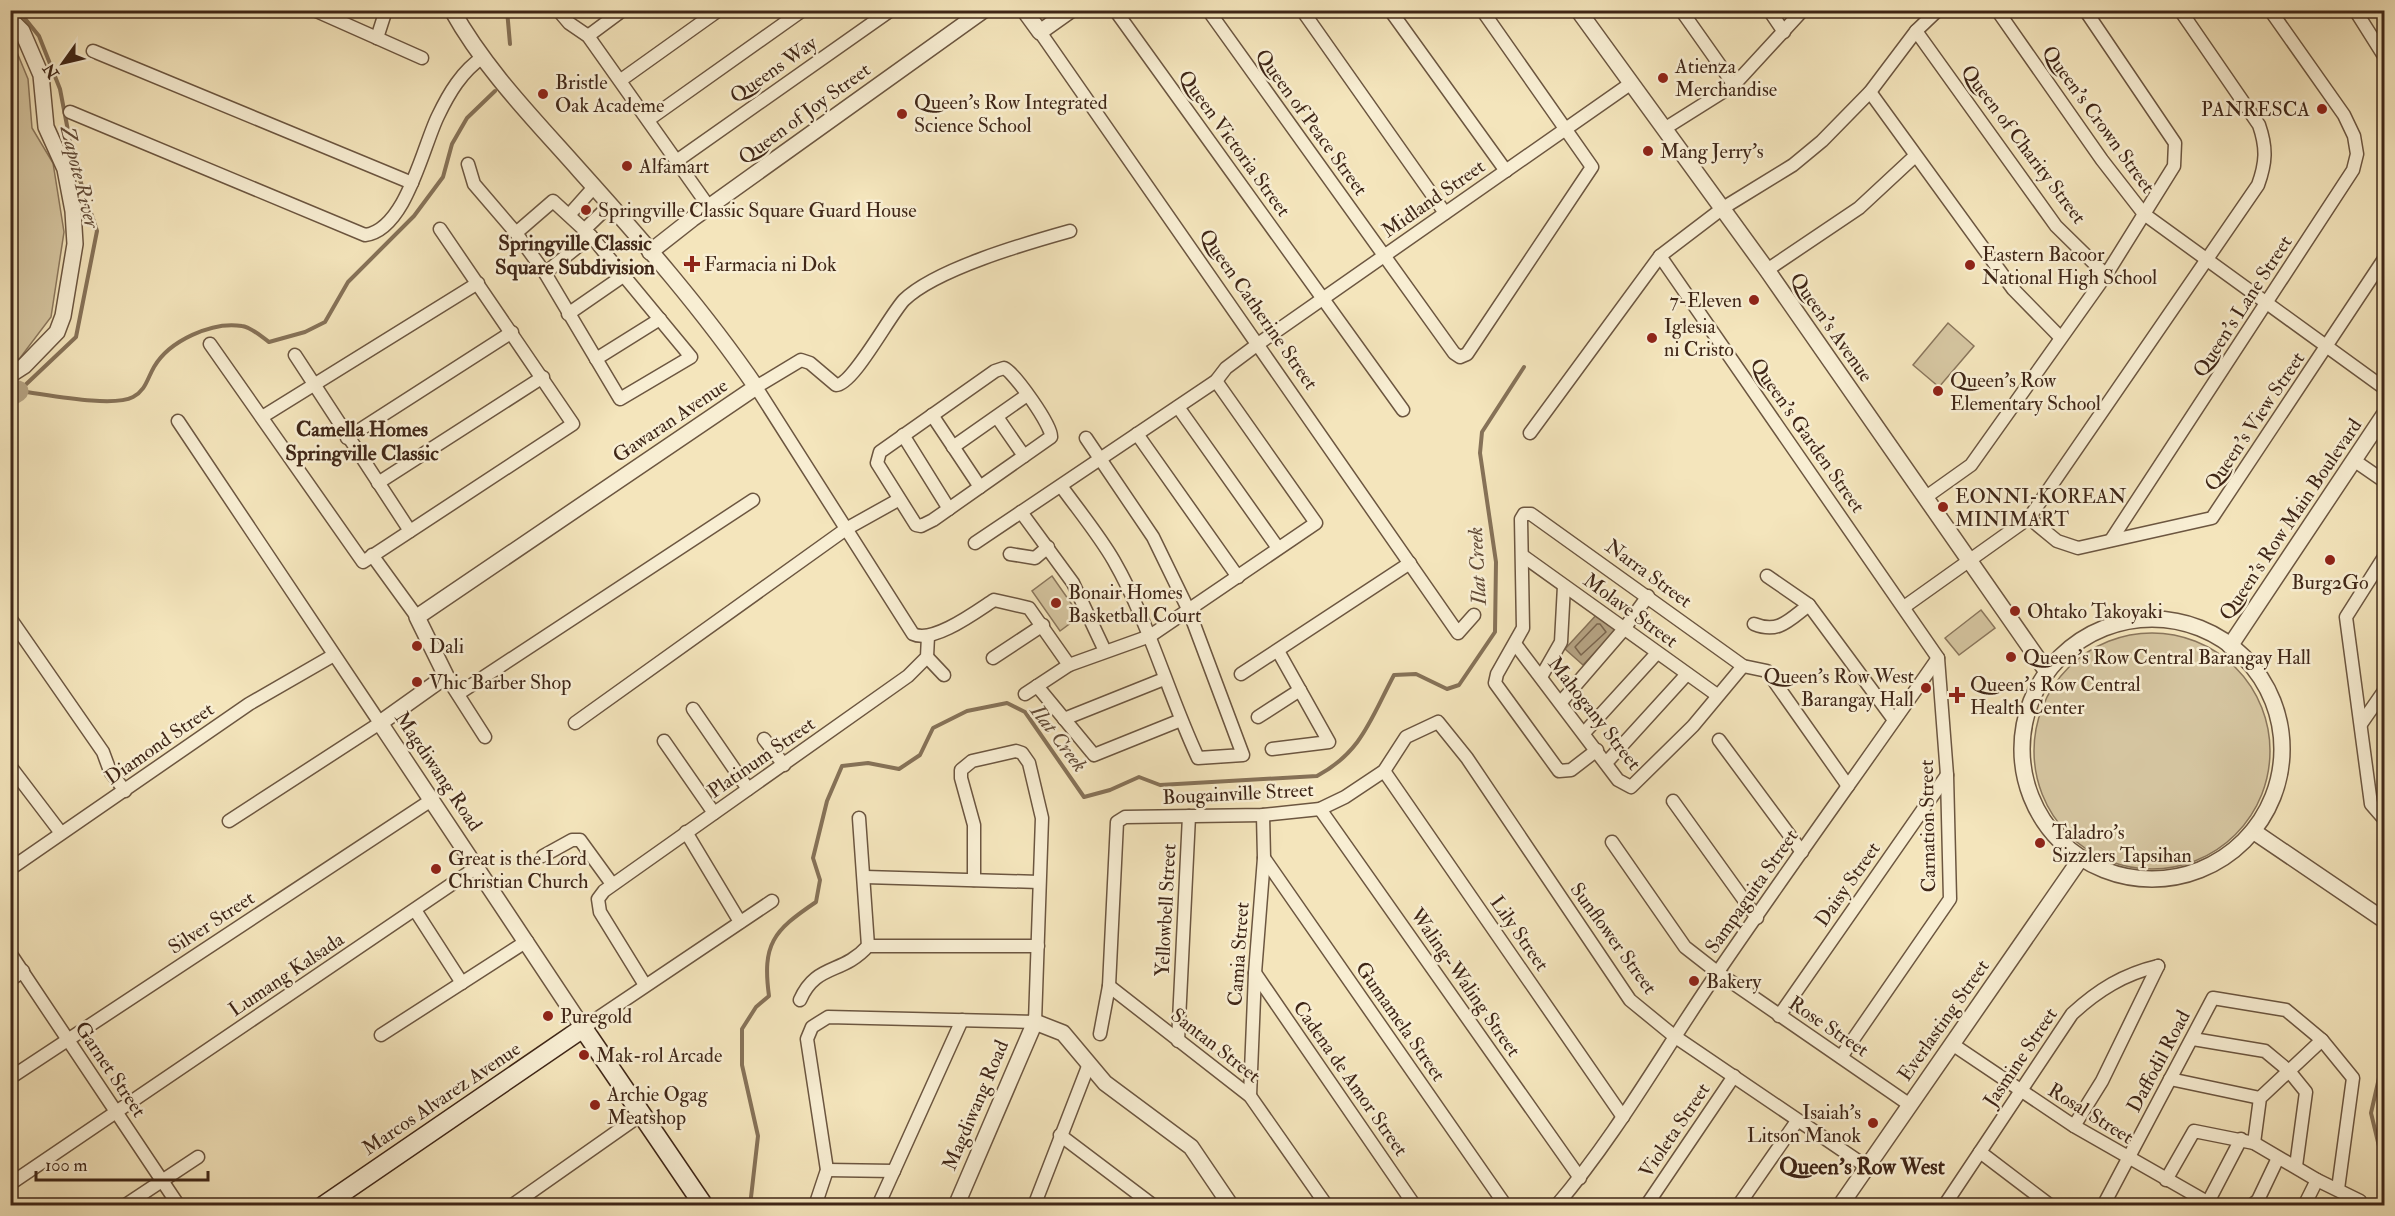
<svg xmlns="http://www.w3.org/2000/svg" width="2395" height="1216" font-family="'IM FELL Double Pica',serif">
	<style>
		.green { fill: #d5c5a0; stroke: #8a765c; stroke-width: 1.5 }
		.water { fill: #b6a484; stroke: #867258; stroke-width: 1.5 }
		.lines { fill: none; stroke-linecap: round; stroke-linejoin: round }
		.shore { stroke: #7a654e; stroke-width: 1.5 }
		.stream { stroke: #867258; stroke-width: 4 }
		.river { stroke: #b6a484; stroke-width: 21 }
		.minor-casing { stroke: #6c5640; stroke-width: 15 }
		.tertiary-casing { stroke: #6c5640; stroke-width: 18 }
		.secondary-casing { stroke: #3f2617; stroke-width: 21 }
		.minor { stroke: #f8eed3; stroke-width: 12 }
		.tertiary { stroke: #f8eed3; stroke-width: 15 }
		.secondary { stroke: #f8eed3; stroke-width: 18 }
		.poi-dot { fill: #8f2418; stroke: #f8eed3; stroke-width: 2 }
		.labels { text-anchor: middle; stroke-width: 5; stroke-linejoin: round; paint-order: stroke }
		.poi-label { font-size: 20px; fill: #3f2617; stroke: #f8eed3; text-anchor: start }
		.street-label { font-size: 20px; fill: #3f2617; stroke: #f8eed3 }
		.water-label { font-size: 21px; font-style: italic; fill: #634c38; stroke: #f8eed3 }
		.neighbourhood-label { font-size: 21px; font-weight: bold; fill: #3f2617; stroke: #f8eed3 }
		.quarter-label { font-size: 22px; font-weight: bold; fill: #3f2617; stroke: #f8eed3 }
	</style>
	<rect width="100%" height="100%" fill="#f4e5bc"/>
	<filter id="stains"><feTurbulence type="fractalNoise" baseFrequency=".00333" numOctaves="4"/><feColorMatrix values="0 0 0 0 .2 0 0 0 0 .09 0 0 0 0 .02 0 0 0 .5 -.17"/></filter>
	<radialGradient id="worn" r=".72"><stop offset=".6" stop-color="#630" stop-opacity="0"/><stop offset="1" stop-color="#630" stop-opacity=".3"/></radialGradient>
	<!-- green -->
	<g class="green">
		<polygon points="11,38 28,79 32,128 53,163 64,232 51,317 20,358 11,364"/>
		<polygon points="1948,323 1974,346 1939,387 1913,365"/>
		<polygon points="1052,576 1080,616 1060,631 1032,591"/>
		<polygon points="1981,610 1995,628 1959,655 1945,638"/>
		<circle cx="2152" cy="751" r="118"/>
	</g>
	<!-- water -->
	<polygon class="water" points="1598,613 1616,630 1583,665 1565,649"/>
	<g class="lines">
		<!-- shore -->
		<polygon class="shore" points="1597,624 1600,624 1606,632 1581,655 1575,647"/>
		<!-- stream -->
		<g class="stream">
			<polyline points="18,10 39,36 60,89 74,162 97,231 76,337 20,390"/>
			<polyline points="507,10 510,44"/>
			<path d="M 19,391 C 45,394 112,408 133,397 C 146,390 147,379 154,367 C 169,341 212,321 242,326 C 251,327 262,337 269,342 L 305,332 L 325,322 L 348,282 L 414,216 L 443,177 L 452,144 L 467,118 L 495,91"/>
			<polyline points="2384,1056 2371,1113 2384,1167"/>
			<path d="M 750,1206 L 758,1136 L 742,1065 L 742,1029 L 756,1007 L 769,996 C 762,944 773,931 816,902 L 820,880 L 813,858 L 827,801 L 842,766 L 868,763 L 899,769 L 920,755 L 933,728 L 967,711 L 1007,703 L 1025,712 L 1084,797 L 1110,790 L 1139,777 L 1160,785 L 1317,776 C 1362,752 1371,718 1394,675 L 1416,674 L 1447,689 L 1459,685 L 1495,632 L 1496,562 L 1480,453 L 1482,432 L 1524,367"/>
		</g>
		<!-- river -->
		<polyline class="river" points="10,396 18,391"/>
		<!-- minor casing -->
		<g class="minor-casing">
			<g id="minor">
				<polyline points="314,10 422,58"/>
				<polyline points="558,10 569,23 588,36 709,207"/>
				<polyline points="1115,10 1403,410"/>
				<polyline points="1208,10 1454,353 1460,357 1467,354 1592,167 1482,10"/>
				<polyline points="1302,10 1445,213"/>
				<polyline points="1390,10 1506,171"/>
				<polyline points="1681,10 1734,85"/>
				<polyline points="1769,10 1784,32"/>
				<polyline points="1997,10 2102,160 2144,214 2384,388"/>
				<polyline points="2355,10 2384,56"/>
				<polyline points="1916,31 2056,226 2106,275"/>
				<polyline points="1040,32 1458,633 1474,615"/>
				<polyline points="588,36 623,10"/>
				<polyline points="377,38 386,10"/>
				<polyline points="93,51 412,183"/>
				<polyline points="621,80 719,10"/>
				<polyline points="1870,92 2013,289 2060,337"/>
				<path d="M 70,112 L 365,235 C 406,230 423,146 438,116 C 449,93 462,71 483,57"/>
				<polyline points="648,120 803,10"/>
				<polyline points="1664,129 1734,85 1803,10"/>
				<polyline points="678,160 891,10"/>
				<polyline points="468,164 474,184 516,233 545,273 620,399 691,357 591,236 553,201 516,233"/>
				<polyline points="570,214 594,187"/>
				<polyline points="585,229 610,205"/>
				<polyline points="1660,256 1938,658 1947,775 1950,899 1841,1057"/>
				<polyline points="1767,270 1859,208 1915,156"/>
				<polyline points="545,273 591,236"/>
				<polyline points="568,314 623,276"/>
				<polyline points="210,344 363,562 573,424 440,229"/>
				<polyline points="295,355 410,531"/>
				<polyline points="596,359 660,319"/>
				<path d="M 1004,368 C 1014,372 1053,427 1051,437 L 933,520 L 921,526 L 916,525 L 877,463 L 880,452 L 995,371 Z"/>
				<polyline points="1178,407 1278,548"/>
				<polyline points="932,415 980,487"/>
				<polyline points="262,417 478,283"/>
				<polyline points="997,417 1024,456"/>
				<polyline points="178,421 380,723 229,821"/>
				<polyline points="1530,433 1660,256 1723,208 1793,165 1822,141 1870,92 1916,31 1938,10"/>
				<polyline points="1137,434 1238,577"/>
				<polyline points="903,435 949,509"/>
				<polyline points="347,438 512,332"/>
				<polyline points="953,447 1027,395"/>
				<polyline points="2355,461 2384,481"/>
				<polyline points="378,483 543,377"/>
				<path d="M 1061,486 C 1079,511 1099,535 1114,561 C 1149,622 1168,694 1198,758 L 1243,755 L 1189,611 L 1153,537 L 1086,438"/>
				<polyline points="1926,497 1971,465 2106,275 2174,166 2175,143 2085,10"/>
				<polyline points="1021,512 1073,583 1105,651"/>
				<polyline points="2029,518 2057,541 2078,548 2212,518 2384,259"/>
				<polyline points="2111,540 2353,170 2357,154 2354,136 2344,115 2270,10"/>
				<polyline points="975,543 1216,381 1226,368 1258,344 1630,84"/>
				<polyline points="1010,554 1035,558 1048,547"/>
				<polyline points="372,555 417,617"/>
				<polyline points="1523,556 1717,695"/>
				<polyline points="2384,557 2346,617 2371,804 2384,819"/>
				<polyline points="1767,576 1809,605 1894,720"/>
				<path d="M 1904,607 L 2029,518 L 2258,185 C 2266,163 2267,148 2259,125 L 2180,10"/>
				<polyline points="10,618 103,752 110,771 125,791"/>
				<path d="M 1754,624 C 1779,634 1789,620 1809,605"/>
				<polyline points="1516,645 1618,780 1631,787 1693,726 1743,666"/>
				<polyline points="927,657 944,675"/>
				<polyline points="993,658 1043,625"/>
				<path d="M 1069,665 L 1029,608 L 994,600 C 977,611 933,644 913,634 L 756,387 L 801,360 L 810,363 L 836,385 C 853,385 889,316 904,300 C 936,269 1027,243 1070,231"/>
				<polyline points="1241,674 1410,563"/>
				<polyline points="446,676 485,737"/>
				<polyline points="1541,677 1561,642 1564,586"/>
				<polyline points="1037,686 1094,755 1181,720"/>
				<polyline points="458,694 753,500"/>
				<polyline points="1025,694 1069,665 1150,636 1316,523 1216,381"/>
				<polyline points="1561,702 1624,629 1648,596"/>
				<polyline points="693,709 748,789"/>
				<polyline points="1258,717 1300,690"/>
				<polyline points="1064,719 1164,679"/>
				<polyline points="575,723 846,529 898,500"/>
				<polyline points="2361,724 2384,691"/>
				<polyline points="1584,733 1657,653"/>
				<polyline points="764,739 784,765"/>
				<polyline points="1719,740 1802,852"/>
				<polyline points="664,741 714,813"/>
				<polyline points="1272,749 1329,742 1278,651"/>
				<polyline points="1597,750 1571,770 1559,771 1495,683 1497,674 1523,628 1521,519 1524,514 1531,514 1743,666 1767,671 1848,786"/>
				<polyline points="1606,763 1687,674"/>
				<polyline points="10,766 61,833"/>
				<polyline points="1384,771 1623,1117"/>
				<polyline points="1673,801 1757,918"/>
				<polyline points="1320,809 1580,1178"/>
				<polyline points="859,818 868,946"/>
				<polyline points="686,832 740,922"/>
				<polyline points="1612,842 1685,947 1717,972 1910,1105"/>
				<polyline points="543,856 572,840 580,840 612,884"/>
				<polyline points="1264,858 1506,1206"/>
				<polyline points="10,869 249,704 334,655"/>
				<polyline points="865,877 1039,882"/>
				<polyline points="415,910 462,983"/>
				<polyline points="10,953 179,1206"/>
				<polyline points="1255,973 1415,1206"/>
				<polyline points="10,980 23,971"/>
				<polyline points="645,985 600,912 598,899 604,891 908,676 927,657 928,636"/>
				<polyline points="1109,986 1250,1096 1327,1206"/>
				<path d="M 800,1000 C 816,963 842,975 868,946 L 1038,946"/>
				<polyline points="1779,1016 1947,775"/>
				<polyline points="583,1028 772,901"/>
				<polyline points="1100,1034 1109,986 1117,822 1125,817 1263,815 1320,809 1345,797 1384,771 1406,737 1438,722 1467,758 1630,1000 1674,1036 1867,1167"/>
				<polyline points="381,1035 527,941"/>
				<polyline points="2193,1039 2265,1051 2289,1071 2306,1092 2296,1166"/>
				<polyline points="1178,1041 1189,816"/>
				<polyline points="1952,1044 2074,1126 2214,1206"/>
				<polyline points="10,1078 433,799"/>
				<polyline points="2170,1079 2260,1098"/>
				<polyline points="1250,1096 1255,973 1264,858 1263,815"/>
				<polyline points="2074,1126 2102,1081 2158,966"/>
				<polyline points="1060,1135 1154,1206"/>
				<polyline points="2254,1143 2260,1098 2322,1040"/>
				<polyline points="1980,1152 2051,1206"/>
				<polyline points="827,1170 894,1171"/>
				<polyline points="2166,1180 2194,1131 2254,1143 2317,1180 2360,1201 2358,1206"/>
				<polyline points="10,1184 477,867"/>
				<polyline points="124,1206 198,1157"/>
				<polyline points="511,1206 642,1114"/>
				<polyline points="815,1206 827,1170 807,1039 812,1027 828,1017 1035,1022 1042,818 1029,763 1022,753 1016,751 972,761 961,770 961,778 974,825 974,880"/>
				<polyline points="878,1206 962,1020"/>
				<polyline points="1034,1206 1089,1064"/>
				<path d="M 1556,1206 C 1615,1137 1660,1057 1711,982 C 1785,873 1863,766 1938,658"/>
				<polyline points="1646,1206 1734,1076"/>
				<polyline points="1738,1206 1797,1121"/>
				<path d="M 1944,1206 L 2072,1014 C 2098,990 2124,974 2158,966"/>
				<polyline points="2103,1206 2213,998 2286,1010 2322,1040 2353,1078 2338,1189"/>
				<polyline points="2206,1206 2241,1139"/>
				<polyline points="2251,1206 2258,1200 2278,1158"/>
				<polyline points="2304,1206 2317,1180"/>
			</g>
		</g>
		<!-- tertiary casing -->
		<g class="tertiary-casing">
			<g id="tertiary">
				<path d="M 452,10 C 486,71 535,120 580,171 C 642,240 704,311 756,387 L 417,617 L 446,676 L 380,723 L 583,1028"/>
				<polyline points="1024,10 1040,32 1071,10"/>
				<polyline points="1578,10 1767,270 2047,672"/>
				<polyline points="10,19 22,31 41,75 46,127 65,169 73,211 75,244 63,316 57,332 24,366 10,375"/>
				<polyline points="650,252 692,219 984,10"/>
				<circle cx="2152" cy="749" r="130"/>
				<polyline points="2230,646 2384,415"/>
				<polyline points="2253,831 2384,920"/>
				<polyline points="956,1206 1035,1022 1063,1033 1105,1083 1191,1147 1231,1206"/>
				<polyline points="1840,1206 2081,858"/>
			</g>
		</g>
		<!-- secondary casing -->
		<g class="secondary-casing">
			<polyline id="secondary" points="323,1206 583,1028 704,1206"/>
		</g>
		<!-- minor -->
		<use href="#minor" class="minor"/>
		<!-- tertiary -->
		<use href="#tertiary" class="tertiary"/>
		<!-- secondary -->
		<use href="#secondary" class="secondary"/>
	</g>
	<!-- markers -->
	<g class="poi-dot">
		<circle cx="1663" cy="78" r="6"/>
		<circle cx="543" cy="94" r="6"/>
		<circle cx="2322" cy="109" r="6"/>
		<circle cx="902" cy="114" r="6"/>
		<circle cx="1648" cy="151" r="6"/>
		<circle cx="627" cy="166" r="6"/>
		<circle cx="586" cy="210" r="6"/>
		<path d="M689 255h6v6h6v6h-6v6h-6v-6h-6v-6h6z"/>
		<circle cx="1970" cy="265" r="6"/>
		<circle cx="1754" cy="300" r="6"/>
		<circle cx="1652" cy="338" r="6"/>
		<circle cx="1938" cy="391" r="6"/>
		<circle cx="1943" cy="507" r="6"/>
		<circle cx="2330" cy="560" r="6"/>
		<circle cx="1056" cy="603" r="6"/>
		<circle cx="2015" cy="611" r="6"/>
		<circle cx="417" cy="646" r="6"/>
		<circle cx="2011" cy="657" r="6"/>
		<circle cx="417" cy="682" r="6"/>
		<circle cx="1926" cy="688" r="6"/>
		<path d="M1954 686h6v6h6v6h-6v6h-6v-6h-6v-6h6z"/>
		<circle cx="2040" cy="843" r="6"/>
		<circle cx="436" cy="869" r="6"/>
		<circle cx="1694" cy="981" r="6"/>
		<circle cx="548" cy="1016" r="6"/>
		<circle cx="584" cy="1055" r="6"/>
		<circle cx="595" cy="1105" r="6"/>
		<circle cx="1873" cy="1123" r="6"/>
	</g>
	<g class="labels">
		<!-- poi labels -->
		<g class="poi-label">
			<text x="1675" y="73">Atienza<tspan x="1675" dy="23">Merchandise</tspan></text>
			<text x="555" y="89">Bristle<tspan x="555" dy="23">Oak Academe</tspan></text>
			<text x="914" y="109">Queen's Row Integrated<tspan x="914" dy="23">Science School</tspan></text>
			<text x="2310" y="116" text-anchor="end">PANRESCA</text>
			<text x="1660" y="158">Mang Jerry's</text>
			<text x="639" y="173">Alfamart</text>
			<text x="598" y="217">Springville Classic Square Guard House</text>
			<text x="1982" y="261">Eastern Bacoor<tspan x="1982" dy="23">National High School</tspan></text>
			<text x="704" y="271">Farmacia ni Dok</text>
			<text x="1742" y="307" text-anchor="end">7-Eleven</text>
			<text x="1664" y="333">Iglesia<tspan x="1664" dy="23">ni Cristo</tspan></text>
			<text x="1950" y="387">Queen's Row<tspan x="1950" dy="23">Elementary School</tspan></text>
			<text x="1955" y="503">EONNI-KOREAN<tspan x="1955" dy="23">MINIMART</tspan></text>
			<text x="2330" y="589" text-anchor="middle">Burg2Go</text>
			<text x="1068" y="599">Bonair Homes<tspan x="1068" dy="23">Basketball Court</tspan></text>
			<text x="2027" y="618">Ohtako Takoyaki</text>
			<text x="429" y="653">Dali</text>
			<text x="2023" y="664">Queen's Row Central Barangay Hall</text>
			<text x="1914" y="683" text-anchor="end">Queen's Row West<tspan x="1914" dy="23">Barangay Hall</tspan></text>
			<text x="429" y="689">Vhic Barber Shop</text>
			<text x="1970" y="691">Queen's Row Central<tspan x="1970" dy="23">Health Center</tspan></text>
			<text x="2052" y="839">Taladro's<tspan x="2052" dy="23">Sizzlers Tapsihan</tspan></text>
			<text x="448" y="865">Great is the Lord<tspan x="448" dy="23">Christian Church</tspan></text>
			<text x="1706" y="988">Bakery</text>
			<text x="560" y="1023">Puregold</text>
			<text x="596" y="1062">Mak-rol Arcade</text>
			<text x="607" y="1101">Archie Ogag<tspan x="607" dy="23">Meatshop</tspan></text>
			<text x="1861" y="1119" text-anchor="end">Isaiah's<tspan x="1861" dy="23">Litson Manok</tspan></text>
		</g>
		<!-- street labels -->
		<g class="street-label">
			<text transform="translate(773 69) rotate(-35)" y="7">Queens Way</text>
			<text transform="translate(804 113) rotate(-36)" y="7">Queen of Joy Street</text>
			<text transform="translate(2099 119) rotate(54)" y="7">Queen's Crown Street</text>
			<text transform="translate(1312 122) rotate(54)" y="7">Queen of Peace Street</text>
			<text transform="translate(1235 143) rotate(54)" y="7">Queen Victoria Street</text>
			<text transform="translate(2024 144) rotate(53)" y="7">Queen of Charity Street</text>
			<text transform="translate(1433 198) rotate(-35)" y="7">Midland Street</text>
			<text transform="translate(2242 306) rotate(-57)" y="7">Queen's Lane Street</text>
			<text transform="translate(1259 309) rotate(55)" y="7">Queen Catherine Street</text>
			<text transform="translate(1832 327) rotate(55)" y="7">Queen's Avenue</text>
			<text transform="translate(670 420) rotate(-34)" y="7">Gawaran Avenue</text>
			<text transform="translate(2254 421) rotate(-56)" y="7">Queen's View Street</text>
			<text transform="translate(1808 435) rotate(55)" y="7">Queen's Garden Street</text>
			<text transform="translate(2290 519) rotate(-56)" y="7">Queen's Row Main Boulevard</text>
			<text transform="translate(1649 573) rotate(36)" y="7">Narra Street</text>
			<text transform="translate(1631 610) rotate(36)" y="7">Molave Street</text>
			<text transform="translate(1595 713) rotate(52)" y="7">Mahogany Street</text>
			<text transform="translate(159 743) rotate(-35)" y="7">Diamond Street</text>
			<text transform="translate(761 757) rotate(-35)" y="7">Platinum Street</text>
			<text transform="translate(439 771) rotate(56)" y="7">Magdiwang Road</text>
			<text transform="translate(1238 793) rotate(-3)" y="7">Bougainville Street</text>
			<text transform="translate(1927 826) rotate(-91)" y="7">Carnation Street</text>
			<text transform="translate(1847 884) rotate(-55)" y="7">Daisy Street</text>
			<text transform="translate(1751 891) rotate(-55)" y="7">Sampaguita Street</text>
			<text transform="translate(1165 910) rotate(-87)" y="7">Yellowbell Street</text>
			<text transform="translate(211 922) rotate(-33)" y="7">Silver Street</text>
			<text transform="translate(1520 933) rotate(55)" y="7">Lily Street</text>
			<text transform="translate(1614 938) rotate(54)" y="7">Sunflower Street</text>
			<text transform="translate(1238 954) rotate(-86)" y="7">Camia Street</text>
			<text transform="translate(286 974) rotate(-34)" y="7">Lumang Kalsada</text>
			<text transform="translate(1466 982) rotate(55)" y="7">Waling-Waling Street</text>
			<text transform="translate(1943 1020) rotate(-55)" y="7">Everlasting Street</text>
			<text transform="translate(1401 1021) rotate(55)" y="7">Gumamela Street</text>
			<text transform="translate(1829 1026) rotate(34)" y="7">Rose Street</text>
			<text transform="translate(1216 1045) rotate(38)" y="7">Santan Street</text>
			<text transform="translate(2020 1057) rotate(-56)" y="7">Jasmine Street</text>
			<text transform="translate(2158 1061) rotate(-62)" y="7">Daffodil Road</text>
			<text transform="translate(111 1069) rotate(56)" y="7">Garnet Street</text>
			<text transform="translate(1351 1078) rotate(55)" y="7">Cadena de Amor Street</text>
			<text transform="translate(441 1098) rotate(-34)" y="7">Marcos Alvarez Avenue</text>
			<text transform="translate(975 1105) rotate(-67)" y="7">Magdiwang Road</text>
			<text transform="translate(2091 1113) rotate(32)" y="7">Rosal Street</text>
			<text transform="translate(1674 1130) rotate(-56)" y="7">Violeta Street</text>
		</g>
		<!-- water labels -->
		<g class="water-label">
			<text transform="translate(80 177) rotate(76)" y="7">Zapote River</text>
			<text transform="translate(1477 566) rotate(-93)" y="7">Ilat Creek</text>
			<text transform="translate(1059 738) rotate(53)" y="7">Ilat Creek</text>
		</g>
		<!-- neighbourhood labels -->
		<g class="neighbourhood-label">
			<text x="575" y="250">Springville Classic<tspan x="575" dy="24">Square Subdivision</tspan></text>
			<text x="362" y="436">Camella Homes<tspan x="362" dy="24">Springville Classic</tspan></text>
		</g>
		<!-- quarter labels -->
		<g class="quarter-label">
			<text x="1862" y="1174">Queen's Row West</text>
		</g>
	</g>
	<!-- margin -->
	<rect width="2395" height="1216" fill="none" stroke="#f4e5bc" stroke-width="36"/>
	<rect x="12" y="12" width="2371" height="1192" fill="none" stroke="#3f2617" stroke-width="3"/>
	<rect x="18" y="18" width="2359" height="1180" fill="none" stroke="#3f2617" stroke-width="1.5"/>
	<!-- north arrow -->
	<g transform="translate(63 63) rotate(236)" stroke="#f8eed3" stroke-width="4.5" paint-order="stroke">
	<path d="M0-4.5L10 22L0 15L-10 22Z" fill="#3f2617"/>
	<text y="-9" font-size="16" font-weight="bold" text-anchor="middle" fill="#3f2617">N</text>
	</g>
	<!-- scale -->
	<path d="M36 1171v9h172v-9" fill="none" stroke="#3f2617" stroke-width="3"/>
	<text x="45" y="1171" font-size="18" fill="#3f2617" stroke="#f8eed3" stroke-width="4.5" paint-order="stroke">100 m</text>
	<rect width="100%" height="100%" filter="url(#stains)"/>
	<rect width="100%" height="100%" fill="url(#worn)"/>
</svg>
